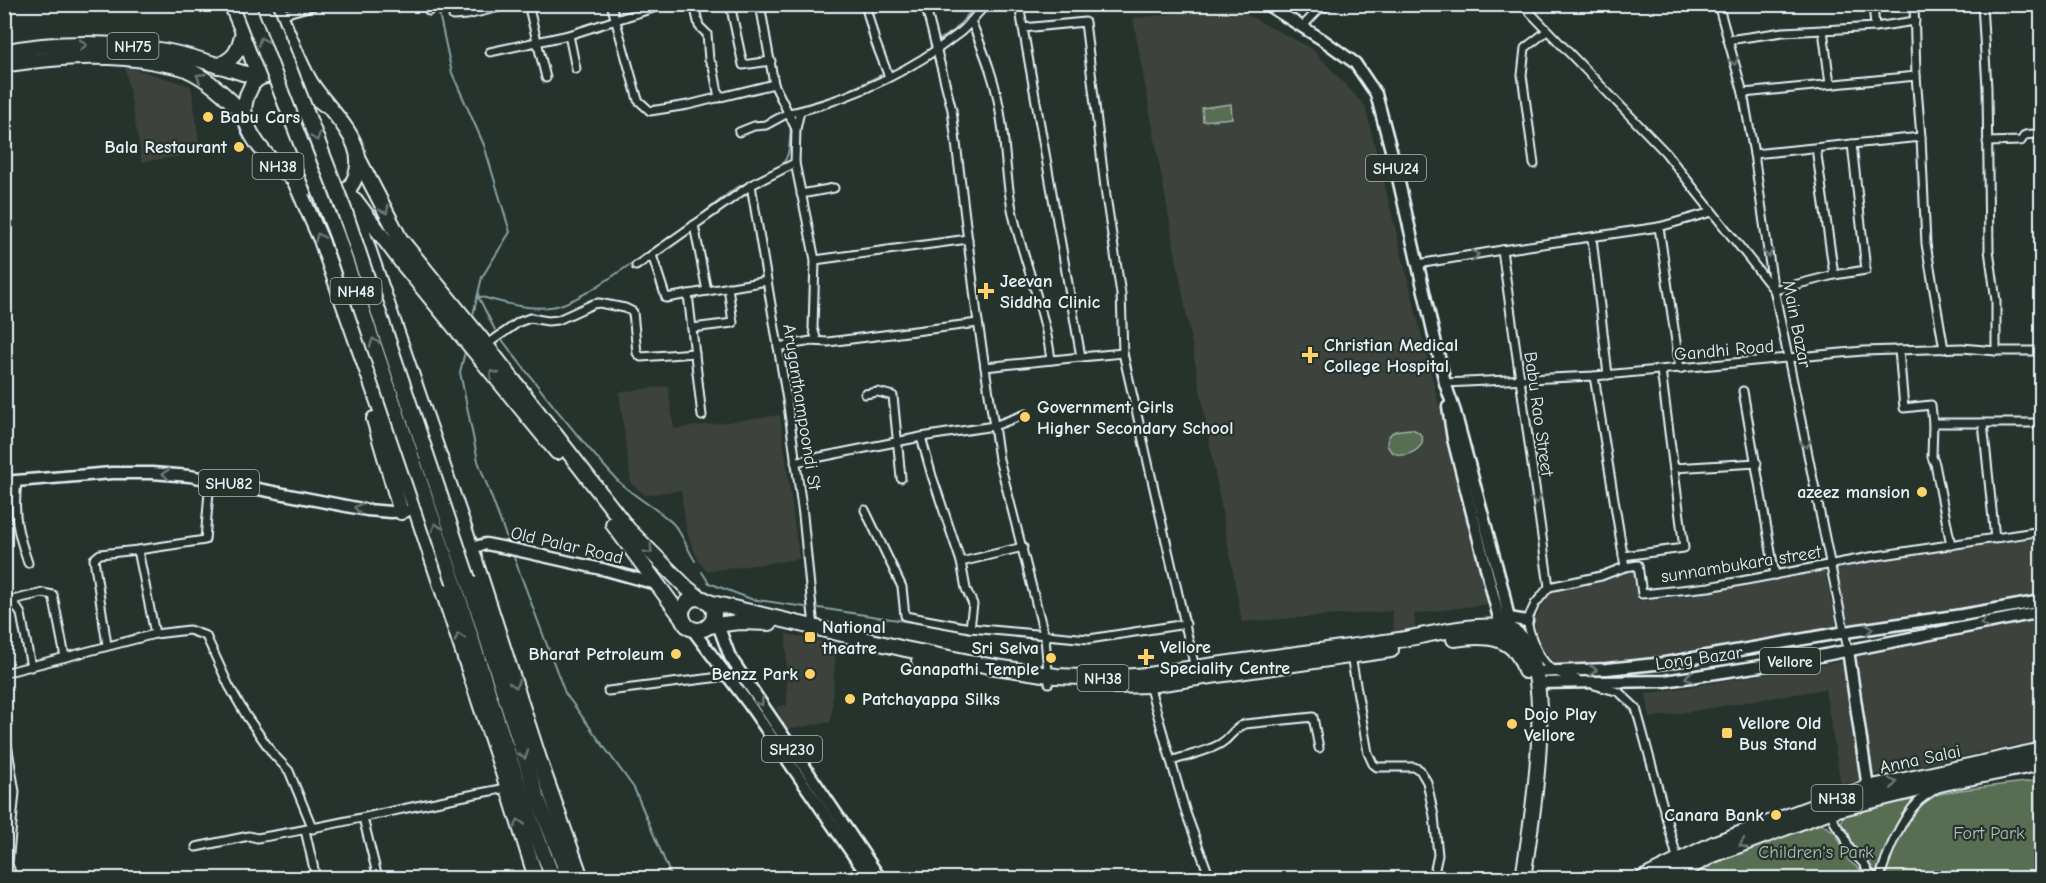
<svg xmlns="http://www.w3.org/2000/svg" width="2046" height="883" font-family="'Comic Neue',sans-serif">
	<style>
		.built { fill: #3c433d }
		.green { fill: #586e52; stroke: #a0b0a5; stroke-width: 1.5 }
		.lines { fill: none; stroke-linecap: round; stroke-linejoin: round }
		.stream { stroke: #87a1a4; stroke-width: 2 }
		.street-casing { stroke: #e8f1f8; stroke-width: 11 }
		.primary-casing { stroke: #e8f1f8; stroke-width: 15 }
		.highway-casing { stroke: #e8f1f8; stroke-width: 18 }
		.street { stroke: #26332d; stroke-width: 7 }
		.primary { stroke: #26332d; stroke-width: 10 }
		.highway { stroke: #26332d; stroke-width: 14 }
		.highway-bridge-casing { stroke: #e8f1f8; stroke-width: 18; stroke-linecap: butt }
		.highway-bridge { stroke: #26332d; stroke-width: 14 }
		.oneway { stroke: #6a7674 }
		.poi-dot { fill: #ffd166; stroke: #26332d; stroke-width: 2 }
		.labels { text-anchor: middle; stroke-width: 4.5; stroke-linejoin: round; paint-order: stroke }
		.shield { fill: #26332d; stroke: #aeb8bb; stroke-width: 1.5 }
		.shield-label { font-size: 16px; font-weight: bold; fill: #e8f1f8 }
		.poi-label { font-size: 18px; font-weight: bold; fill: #e8f1f8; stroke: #26332d; text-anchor: start }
		.street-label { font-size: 18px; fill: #e8f1f8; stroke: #26332d }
		.park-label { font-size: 18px; fill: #aebdb6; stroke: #26332d }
	</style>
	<rect width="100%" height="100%" fill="#26332d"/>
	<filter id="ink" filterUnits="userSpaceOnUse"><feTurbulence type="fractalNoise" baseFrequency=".0167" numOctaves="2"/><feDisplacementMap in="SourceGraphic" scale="12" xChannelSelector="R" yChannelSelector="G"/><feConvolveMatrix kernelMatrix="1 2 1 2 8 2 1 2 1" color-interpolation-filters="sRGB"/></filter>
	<g filter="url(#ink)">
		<!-- built -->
		<g class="built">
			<polygon points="1233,8 1311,48 1365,106 1488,604 1414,614 1416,633 1394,636 1392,611 1242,622 1133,18"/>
			<polygon points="125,66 191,86 201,153 142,162"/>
			<polygon points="668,386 674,429 780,415 799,559 707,571 699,562 687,532 681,490 645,495 631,483 619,392"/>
			<polygon points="2041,534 2041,597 1847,626 1836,567"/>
			<polygon points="1633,571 1638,601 1694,595 1825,571 1837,628 1656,658 1555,664 1540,645 1534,621 1551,591"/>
			<polygon points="2041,615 2041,740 1870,776 1853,653"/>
			<polygon points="786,634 836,644 831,722 786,729 776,707 787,705"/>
			<polygon points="1844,661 1864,780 1841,784 1825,689 1650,718 1646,694"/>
		</g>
		<!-- green -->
		<g class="green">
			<polygon points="1231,104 1232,118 1203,121 1202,108"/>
			<path d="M 1412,429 C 1443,441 1397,470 1387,445 C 1387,429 1399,430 1412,429 Z"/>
			<path d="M 2041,780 L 2041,878 L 1880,878 C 1867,860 1850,845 1841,824 L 1842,818 L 1847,813 L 1960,790 Z"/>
			<polygon points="1822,824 1836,833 1849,861 1866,874 1868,878 1683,878 1716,862 1805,827"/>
		</g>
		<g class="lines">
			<!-- stream -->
			<g class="stream">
				<polyline points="437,4 452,73 484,145 510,232 482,277 472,319"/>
				<polyline points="937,41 955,30 977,4"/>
				<polyline points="795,110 796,107 844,93 881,75"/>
				<path d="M 776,169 C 792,160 789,142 791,126"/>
				<polyline points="705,212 734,189 760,177"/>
				<path d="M 478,296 C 501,302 526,310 550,307 C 579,304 632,262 658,245"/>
				<polyline points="478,296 495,330"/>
				<path d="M 503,341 C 540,389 575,435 617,480 C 632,495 651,505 668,519 C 681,529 686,547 695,561"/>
				<polyline points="466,348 460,372 478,461 509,544"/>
				<polyline points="512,552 565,693 634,788 672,878"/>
				<polyline points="702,572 709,583 751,599 805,607"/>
				<polyline points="819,608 970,631"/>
			</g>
			<!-- street casing -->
			<g class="street-casing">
				<g id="street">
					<polyline points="428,4 429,11"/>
					<polyline points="528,4 546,78"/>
					<polyline points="611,4 638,100 650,111 688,105 774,84"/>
					<polyline points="694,4 699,26 707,34 709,60 713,66 719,98"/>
					<polyline points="730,4 743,65 771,61"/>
					<polyline points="760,4 774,84 796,129"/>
					<polyline points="865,4 875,41 889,77"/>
					<polyline points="925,4 952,110 977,315 999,459 1045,638 1049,683"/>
					<polyline points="1019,4 1023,28 1085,22 1106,196 1121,294 1123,353 1195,668"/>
					<polyline points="1522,4 1665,152 1774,290 1834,275 1816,148"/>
					<polyline points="1718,4 1743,93 1754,154 1772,279 1848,650"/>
					<polyline points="1982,4 1987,88 1989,250 1996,301 1996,351"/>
					<polyline points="280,15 319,4"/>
					<polyline points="453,16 467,15 512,4"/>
					<path d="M 971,21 C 984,52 997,84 1001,118 C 1006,149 1006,182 1013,214 C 1024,263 1045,310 1051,360"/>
					<polyline points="1302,27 1318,10 1332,4"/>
					<polyline points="1875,27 1915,21"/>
					<polyline points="1023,28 1081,357 1123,353"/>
					<polyline points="1823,30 1875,27 1873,4"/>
					<polyline points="569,35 576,69"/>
					<polyline points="1728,40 1783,32 1823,30 1830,84"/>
					<polyline points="490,52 569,35 666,4"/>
					<polyline points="1916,76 1921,137"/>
					<polyline points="1743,93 1916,76 1914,4"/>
					<polyline points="739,132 754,126 766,125 788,113 800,111"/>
					<polyline points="1987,142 2021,141 2025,135 2042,133"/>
					<polyline points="1754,154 1921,137 1926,244 1944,349"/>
					<polyline points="795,163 815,260 968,239"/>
					<polyline points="1534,164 1522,75 1525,48 1547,31"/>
					<polyline points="751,185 788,406 803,515 814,628"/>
					<polyline points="801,194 834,188"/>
					<polyline points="694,225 707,291 767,281"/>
					<polyline points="1659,227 1680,369"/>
					<polyline points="1592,238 1608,375"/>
					<polyline points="1502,250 1659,227 1712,212"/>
					<polyline points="652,255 666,298 707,291"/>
					<polyline points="815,260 813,328 817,341"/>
					<polyline points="1418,264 1502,250 1549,587 1601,576 1625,567"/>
					<path d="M 636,266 L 751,185 L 795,163 L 796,129 L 800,111 C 856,96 912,70 958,34 C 970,26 976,12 988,4"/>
					<polyline points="1834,275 1866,270 1852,144"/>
					<polyline points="688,294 702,416"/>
					<polyline points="692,328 733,323 728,287"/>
					<polyline points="486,345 519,322 530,318 548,321 558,320 593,304 599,303 625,308 633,312 637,353 641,357 695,353"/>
					<polyline points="778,347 811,341 828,342 978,323"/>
					<polyline points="1899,350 1904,408 1931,405 1933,423 1983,423"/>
					<polyline points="985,367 1081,357"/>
					<polyline points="1594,376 1625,567 1638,565 1642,594 1709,587 1870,557 2042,531"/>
					<polyline points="1445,383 1594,376 1863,351 1962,348 1996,351 2042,351"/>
					<polyline points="1743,391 1775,575"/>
					<polyline points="865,394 878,392 893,396 901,478"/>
					<polyline points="1933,423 1932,457 1935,464 1951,545"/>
					<polyline points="921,437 932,476 961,562"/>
					<polyline points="795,462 921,437 994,426 1026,414"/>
					<polyline points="1674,468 1757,463"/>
					<path d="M 17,481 C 13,515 17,531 28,563"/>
					<polyline points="865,510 902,587 905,616 970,628 1089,639 1186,624"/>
					<polyline points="1995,539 1983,423 2042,423"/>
					<polyline points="138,550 155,634"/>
					<polyline points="1623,556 1684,548 1661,370"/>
					<path d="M 1549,587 L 1535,604 L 1527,621 C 1531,639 1538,660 1554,671 C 1561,675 1570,677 1577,679"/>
					<polyline points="12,600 43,593 53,595 65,657"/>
					<polyline points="4,601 12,600 21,614 31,667"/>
					<polyline points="970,628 973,604 966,589 961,562 1023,547"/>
					<polyline points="107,645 94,559 100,554 138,550 205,540 210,480"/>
					<polyline points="1351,656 1368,753 1373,764 1377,767 1414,767 1420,770 1427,782 1434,816 1438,855 1433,878"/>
					<polyline points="4,673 155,634 189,630 206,636 229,686 247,717 273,754 289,771 313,829"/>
					<polyline points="1149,685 1186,813 1210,878"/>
					<polyline points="1594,685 1619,692 1636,708 1678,861"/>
					<polyline points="608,691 728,676"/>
					<polyline points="4,726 15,792 8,864 13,878"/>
					<path d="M 1171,761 C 1186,756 1206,752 1220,744 C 1232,737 1232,729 1245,724 L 1313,717 L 1319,748"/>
					<polyline points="1830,811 1836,825 1844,835 1849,848 1864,864 1872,878"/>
					<polyline points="363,818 378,878"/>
					<polyline points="305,830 316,878"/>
					<path d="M 196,847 L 249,836 L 257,838 C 341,825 424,802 508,788"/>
					<path d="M 1880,878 C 1886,855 1901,819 1918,802 C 1923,797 1931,793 1937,788"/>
				</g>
			</g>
			<!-- primary casing -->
			<g class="primary-casing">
				<g id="primary">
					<polyline points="1266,4 1323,40 1355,63 1376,94 1395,165 1445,383 1455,412 1503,590 1512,635"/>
					<polyline points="1448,407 1453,439 1503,634"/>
					<polyline points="4,482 112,473 152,473 190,476 367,510 391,512 407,511"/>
					<polyline points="471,548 486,544 516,550 606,570 656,584"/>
					<polyline points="714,614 730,657 880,878"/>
					<polyline points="1503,617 1527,621"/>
					<polyline points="692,629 748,703 869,878"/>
					<polyline points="1848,650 1868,788"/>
					<polyline points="1534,672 1607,669 1665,663 1845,632 1962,615 2042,601"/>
					<polyline points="1536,683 1665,681 1805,659 2042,612"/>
				</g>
			</g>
			<!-- highway casing -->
			<g class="highway-casing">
				<g id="highway">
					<polyline points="231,4 243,32 259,78"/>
					<path d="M 276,4 C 286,29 295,54 308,78 C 326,112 381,147 348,190 C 337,191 326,192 316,189 C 288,182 249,144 245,115 C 243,107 246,96 250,89 C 254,79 262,75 272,76 C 291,78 309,93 324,104"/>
					<path d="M 4,52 C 53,41 117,42 165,51 C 197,57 228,69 259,78"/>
					<path d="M 4,63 L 8,64 C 57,57 105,53 155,62 C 165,64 177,65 186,69 C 209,79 227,97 244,114"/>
					<path d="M 218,66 C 237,57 238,51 243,32"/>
					<polyline points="358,158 400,239 482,340 628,529 687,588 701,599"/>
					<polyline points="293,177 321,240 416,510 508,788 536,878"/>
					<polyline points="348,190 471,548 541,765 581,878"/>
					<polyline points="355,200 403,264 557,452"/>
					<polyline points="374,419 401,512"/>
					<polyline points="613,524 683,619"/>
					<polyline points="468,579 537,797 569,878"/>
					<path d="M 454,582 C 485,682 515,782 553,878"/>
					<circle cx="698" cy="614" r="16"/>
					<path d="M 708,602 L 905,649 L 989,666 L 1056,676 L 1108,678 L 1148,675 C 1229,662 1310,653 1392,641 C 1427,636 1464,624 1500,627 C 1506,627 1515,632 1520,637 C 1557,677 1531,826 1523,878"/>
					<polyline points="708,626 739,622 770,623"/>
					<path d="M 1454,639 C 1485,634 1516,635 1525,671"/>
					<polyline points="919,661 962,670"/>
					<polyline points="1115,686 1149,685 1391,650"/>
					<polyline points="1643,878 1715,843 1839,797 1868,788 2042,750"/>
					<polyline points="1669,878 1713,855 1830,811 1944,783 2042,763"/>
				</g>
			</g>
			<!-- street -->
			<use href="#street" class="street"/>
			<!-- primary -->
			<use href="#primary" class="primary"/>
			<!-- highway -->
			<use href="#highway" class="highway"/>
			<!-- highway-bridge casing -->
			<g class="highway-bridge-casing">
				<g id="highway-bridge">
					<polyline points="247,4 337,236 454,582"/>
					<polyline points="264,4 345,212 468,579"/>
				</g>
			</g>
			<!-- highway-bridge -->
			<use href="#highway-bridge" class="highway-bridge"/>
		</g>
		<!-- one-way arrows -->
		<defs><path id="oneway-chevron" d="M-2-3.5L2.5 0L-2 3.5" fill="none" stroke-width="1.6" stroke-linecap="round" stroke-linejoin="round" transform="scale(1.5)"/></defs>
		<g class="oneway">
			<use href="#oneway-chevron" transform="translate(262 41) rotate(-112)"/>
			<use href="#oneway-chevron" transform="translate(83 45) rotate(-1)"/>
			<use href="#oneway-chevron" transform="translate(1734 61) rotate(74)"/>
			<use href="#oneway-chevron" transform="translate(200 77) rotate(-149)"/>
			<use href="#oneway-chevron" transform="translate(316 137) rotate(69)"/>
			<use href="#oneway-chevron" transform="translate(385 210) rotate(63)"/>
			<use href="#oneway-chevron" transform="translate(319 237) rotate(-112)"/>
			<use href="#oneway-chevron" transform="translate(1768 253) rotate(82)"/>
			<use href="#oneway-chevron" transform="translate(1475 255) rotate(-9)"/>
			<use href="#oneway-chevron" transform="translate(374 342) rotate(-109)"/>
			<use href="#oneway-chevron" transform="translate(493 374) rotate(-129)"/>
			<use href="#oneway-chevron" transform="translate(1806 444) rotate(78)"/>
			<use href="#oneway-chevron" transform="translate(166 474) rotate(-175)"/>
			<use href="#oneway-chevron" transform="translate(1536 500) rotate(82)"/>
			<use href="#oneway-chevron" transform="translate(358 508) rotate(-169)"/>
			<use href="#oneway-chevron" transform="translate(436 527) rotate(-109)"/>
			<use href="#oneway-chevron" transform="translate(649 550) rotate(45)"/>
			<use href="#oneway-chevron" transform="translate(1984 623) rotate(169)"/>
			<use href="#oneway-chevron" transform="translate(1869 629) rotate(-7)"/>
			<use href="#oneway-chevron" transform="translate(459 637) rotate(-108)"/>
			<use href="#oneway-chevron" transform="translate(1593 670) rotate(-3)"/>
			<use href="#oneway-chevron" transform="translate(1689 677) rotate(171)"/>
			<use href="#oneway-chevron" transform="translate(515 684) rotate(72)"/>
			<use href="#oneway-chevron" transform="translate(760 702) rotate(56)"/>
			<use href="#oneway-chevron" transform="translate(524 755) rotate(72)"/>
			<use href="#oneway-chevron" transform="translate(1893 783) rotate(-12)"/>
			<use href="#oneway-chevron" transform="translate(519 823) rotate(-106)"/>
			<use href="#oneway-chevron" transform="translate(1743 844) rotate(160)"/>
		</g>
	</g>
	<!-- markers -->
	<g class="poi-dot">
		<circle cx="208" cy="117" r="6"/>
		<circle cx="239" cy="147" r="6"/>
		<path d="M983 282h6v6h6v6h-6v6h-6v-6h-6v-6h6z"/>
		<path d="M1307 346h6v6h6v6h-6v6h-6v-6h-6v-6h6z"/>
		<circle cx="1025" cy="417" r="6"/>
		<circle cx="1922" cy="492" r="6"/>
		<rect x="804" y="631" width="12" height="12" rx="3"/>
		<circle cx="676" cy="654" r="6"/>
		<path d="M1143 648h6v6h6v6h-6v6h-6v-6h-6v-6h6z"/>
		<circle cx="1051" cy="658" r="6"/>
		<circle cx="810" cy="674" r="6"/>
		<circle cx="850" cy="699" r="6"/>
		<circle cx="1512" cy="724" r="6"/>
		<rect x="1721" y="727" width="12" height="12" rx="3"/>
		<circle cx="1776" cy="815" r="6"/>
	</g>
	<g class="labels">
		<!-- shield labels -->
		<g class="shield">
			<rect x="107.5" y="33" width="51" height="26" rx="4.5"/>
			<rect x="252.5" y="153" width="51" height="26" rx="4.5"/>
			<rect x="1366" y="155" width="60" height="26" rx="4.5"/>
			<rect x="330.5" y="278" width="51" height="26" rx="4.5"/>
			<rect x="199" y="470" width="60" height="26" rx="4.5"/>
			<rect x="1760" y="648" width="60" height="26" rx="4.5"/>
			<rect x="1077.5" y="665" width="51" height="26" rx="4.5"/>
			<rect x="762" y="736" width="60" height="26" rx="4.5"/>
			<rect x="1811.5" y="785" width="51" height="26" rx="4.5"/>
		</g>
		<g class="shield-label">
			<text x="133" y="52">NH75</text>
			<text x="278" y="172">NH38</text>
			<text x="1396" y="174">SHU24</text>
			<text x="356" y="297">NH48</text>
			<text x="229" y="489">SHU82</text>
			<text x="1790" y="667">Vellore</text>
			<text x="1103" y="684">NH38</text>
			<text x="792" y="755">SH230</text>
			<text x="1837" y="804">NH38</text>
		</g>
		<!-- poi labels -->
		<g class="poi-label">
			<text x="220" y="123">Babu Cars</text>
			<text x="227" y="153" text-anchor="end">Bala Restaurant</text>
			<text x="1000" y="287">Jeevan<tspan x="1000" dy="21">Siddha Clinic</tspan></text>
			<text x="1324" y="351">Christian Medical<tspan x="1324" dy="21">College Hospital</tspan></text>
			<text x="1037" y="413">Government Girls<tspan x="1037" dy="21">Higher Secondary School</tspan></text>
			<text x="1910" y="498" text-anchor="end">azeez mansion</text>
			<text x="822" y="633">National<tspan x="822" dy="21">theatre</tspan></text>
			<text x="1160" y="653">Vellore<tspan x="1160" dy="21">Speciality Centre</tspan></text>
			<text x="1039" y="654" text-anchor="end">Sri Selva<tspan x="1039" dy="21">Ganapathi Temple</tspan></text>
			<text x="664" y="660" text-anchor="end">Bharat Petroleum</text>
			<text x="798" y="680" text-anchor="end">Benzz Park</text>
			<text x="862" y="705">Patchayappa Silks</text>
			<text x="1524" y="720">Dojo Play<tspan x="1524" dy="21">Vellore</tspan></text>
			<text x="1739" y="729">Vellore Old<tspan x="1739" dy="21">Bus Stand</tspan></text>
			<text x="1764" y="821" text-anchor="end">Canara Bank</text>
		</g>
		<!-- street labels -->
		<g class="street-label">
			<text transform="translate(1797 324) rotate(79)" y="6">Main Bazar</text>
			<text transform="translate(1724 350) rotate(-5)" y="6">Gandhi Road</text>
			<text transform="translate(802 407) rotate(81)" y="6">Aruganthampoondi St</text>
			<text transform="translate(1539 414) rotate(82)" y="6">Babu Rao Street</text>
			<text transform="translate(567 545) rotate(13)" y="6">Old Palar Road</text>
			<text transform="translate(1741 564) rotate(-9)" y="6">sunnambukara street</text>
			<text transform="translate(1699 658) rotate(-8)" y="6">Long Bazar</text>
			<text transform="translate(1920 759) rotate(-12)" y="6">Anna Salai</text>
		</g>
		<!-- park labels -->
		<g class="park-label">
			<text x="1989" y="839">Fort Park</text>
			<text x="1816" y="858">Children's Park</text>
		</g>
	</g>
	<!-- margin -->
	<rect width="2046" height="883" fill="none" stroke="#26332d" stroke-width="24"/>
	<rect x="12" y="12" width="2022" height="859" fill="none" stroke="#e8f1f8" stroke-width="2" filter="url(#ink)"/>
</svg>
